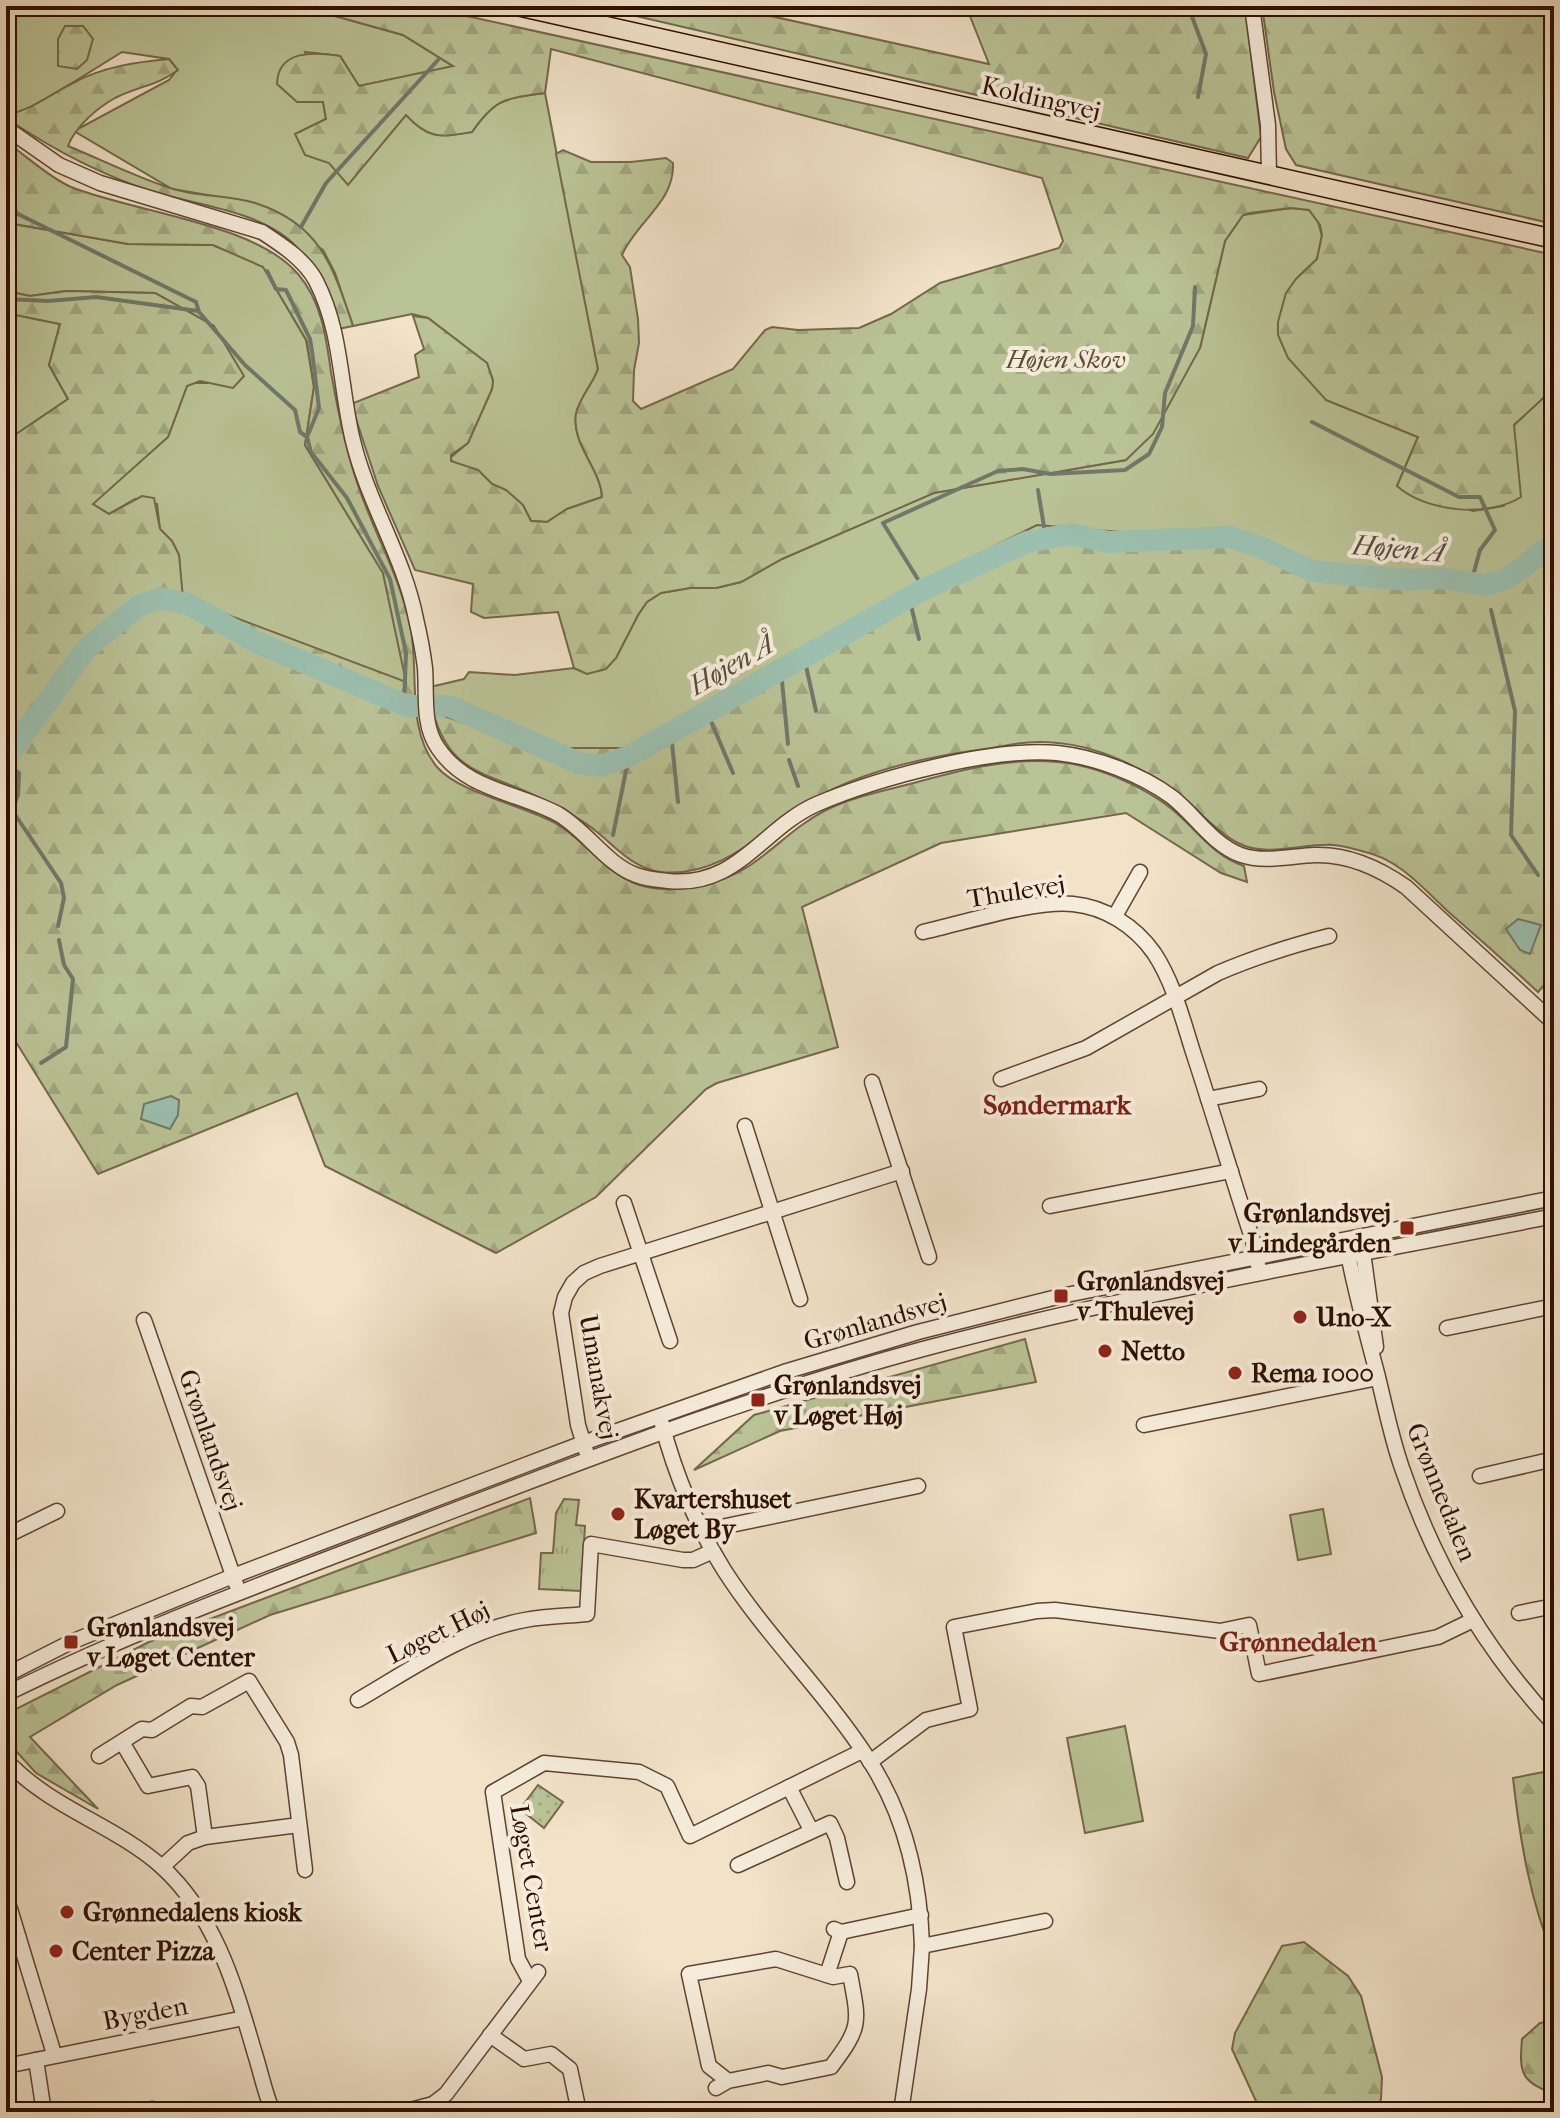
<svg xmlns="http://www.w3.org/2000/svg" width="1560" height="2118" font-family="'IM FELL French Canon',serif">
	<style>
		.grass { fill: #bac396; stroke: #74684b; stroke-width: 2 }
		.forest { fill: url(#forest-firs); stroke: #74684b; stroke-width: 2 }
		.park { fill: url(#park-tufts); stroke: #74684b; stroke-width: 2 }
		.garden { fill: url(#garden-dots); stroke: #74684b; stroke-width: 2 }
		.water { fill: #9cbfaf; stroke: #707869; stroke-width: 2 }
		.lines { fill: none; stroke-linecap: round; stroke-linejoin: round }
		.stream { stroke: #707869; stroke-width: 4 }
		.river { stroke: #9cbfaf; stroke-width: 22 }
		.minor-casing { stroke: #5e4332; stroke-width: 17 }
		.major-casing { stroke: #2d0e00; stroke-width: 21 }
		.minor { stroke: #f6ecdb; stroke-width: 14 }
		.major { stroke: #f1e2c8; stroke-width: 18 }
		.poi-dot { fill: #8f2418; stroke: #f6ecdb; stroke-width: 3 }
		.labels { text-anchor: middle; stroke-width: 8; stroke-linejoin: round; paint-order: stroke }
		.street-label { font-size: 26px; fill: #2d0e00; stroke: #f6ecdb }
		.park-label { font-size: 26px; font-style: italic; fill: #5e4d34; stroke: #f6ecdb }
		.poi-label { font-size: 26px; font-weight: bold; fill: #2d0e00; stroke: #f6ecdb; text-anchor: start }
		.water-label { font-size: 28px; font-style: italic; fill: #544c3d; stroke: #f6ecdb }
		.neighbourhood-label { font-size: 28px; font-weight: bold; fill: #7a1f14; stroke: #f6ecdb }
	</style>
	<defs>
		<pattern id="forest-firs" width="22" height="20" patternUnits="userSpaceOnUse" patternTransform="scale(2)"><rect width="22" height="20" fill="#bac396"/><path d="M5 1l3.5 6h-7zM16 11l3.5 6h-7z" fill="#a0a680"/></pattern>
		<pattern id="park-tufts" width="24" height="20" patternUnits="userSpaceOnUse" patternTransform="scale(2)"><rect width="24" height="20" fill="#bac396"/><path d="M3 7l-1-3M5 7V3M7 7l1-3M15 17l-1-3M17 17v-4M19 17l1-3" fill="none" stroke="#a0a680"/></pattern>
		<pattern id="garden-dots" width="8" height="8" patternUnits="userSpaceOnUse" patternTransform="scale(2)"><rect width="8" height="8" fill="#bac396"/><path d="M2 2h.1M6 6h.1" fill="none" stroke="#a0a680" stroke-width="1.8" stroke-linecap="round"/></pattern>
	</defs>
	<rect width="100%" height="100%" fill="#f1e2c8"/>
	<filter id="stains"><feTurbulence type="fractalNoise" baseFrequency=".0025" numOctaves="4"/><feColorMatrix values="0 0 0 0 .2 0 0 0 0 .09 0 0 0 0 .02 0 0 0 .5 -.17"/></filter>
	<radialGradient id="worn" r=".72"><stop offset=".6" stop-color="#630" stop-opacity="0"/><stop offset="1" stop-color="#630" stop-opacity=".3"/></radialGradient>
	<!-- grass -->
	<g class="grass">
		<path d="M 6,6 L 299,6 L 403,35 L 454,67 L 359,86 L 340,56 L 305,52 L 323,102 L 326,119 L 296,134 L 406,114 C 429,140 440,137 472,132 C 496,98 504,99 545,93 L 598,369 C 593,384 579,398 576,414 C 571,444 601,469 602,497 L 567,509 L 547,522 L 531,521 L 523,505 L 506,490 L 492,484 L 478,470 L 454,463 L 450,458 L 468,443 L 492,389 L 493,380 L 487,363 L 428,318 L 412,314 L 353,326 L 335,273 L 323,250 L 255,203 L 172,189 L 74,131 L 169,80 L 177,70 L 169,59 L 122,52 L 27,111 L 6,115 Z"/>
		<polygon points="1291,208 1309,210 1317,218 1322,236 1317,259 1296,279 1326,400 1418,437 1397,486 1473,511 1504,506 1514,425 1554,388 1554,534 1495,576 1314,565 1234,529 1145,534 777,661 630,748 535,748 433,712 430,687 464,679 469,672 515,675 574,668 587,674 616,658 638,615 647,602 661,593 690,588 716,588 741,582 782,559 933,493 1126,460 1200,348 1225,241 1243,215"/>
		<polygon points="6,220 14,224 128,244 213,245 263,266 306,340 314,387 305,445 383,573 407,683 182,598 179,555 172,541 160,529 157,504 135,499 109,514 92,504 168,437 187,386 192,383 207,383 214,326 155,293 66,291 30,296 6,291"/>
		<polygon points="6,313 60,324 49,365 68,399 6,441"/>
		<polygon points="1323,1509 1331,1554 1298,1560 1290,1515"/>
		<polygon points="1125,1726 1143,1821 1085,1833 1067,1738"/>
	</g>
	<!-- forest -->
	<g class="forest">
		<path d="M 299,6 L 421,6 L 1554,255 L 1554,388 L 1514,425 L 1521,497 C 1488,518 1426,512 1397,486 L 1418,437 L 1326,400 L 1288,358 L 1278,335 L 1278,322 L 1286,293 L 1296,279 L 1317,259 L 1322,235 L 1320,225 L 1309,210 L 1291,208 L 1250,213 L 1243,215 L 1225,241 L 1200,348 L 1153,434 L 1126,460 L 934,493 L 782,559 L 741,582 L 716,588 L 690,588 L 661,593 L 647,602 L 638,615 L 616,658 L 606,669 L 587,674 L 574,668 L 558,612 L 484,618 L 471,612 L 473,584 L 415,570 L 378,486 L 351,404 L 419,377 L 415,355 L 424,349 L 413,316 L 428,318 L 487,363 L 493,381 L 492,389 L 468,443 L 451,455 L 451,461 L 478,470 L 492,484 L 506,490 L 523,505 L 531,521 L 547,522 L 567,509 L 602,497 C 601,469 571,444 576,414 C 579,398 593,384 598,369 L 556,154 L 563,150 L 591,162 L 631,162 L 666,158 L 673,163 C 675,202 637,221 622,255 L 630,267 L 638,319 L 639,343 L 634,370 L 633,401 L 641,409 L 733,369 L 765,330 L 772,327 L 798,330 L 859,328 L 891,314 L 940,283 L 1059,248 L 1063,241 L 1042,178 L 551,49 L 545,93 C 504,99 496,98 472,132 C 440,137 429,140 406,115 L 348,185 L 329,163 L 305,155 L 295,134 L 326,119 L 323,102 L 297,102 L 277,84 C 278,49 315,52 340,56 L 359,86 L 453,66 L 403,35 Z"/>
		<polygon points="593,6 725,6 989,64 966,6 1245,6 1261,137 1248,158"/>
		<polygon points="1262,6 1554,6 1554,224 1296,165 1286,149 1274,92"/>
		<polygon points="65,26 83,26 93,39 87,60 77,69 58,66 58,39"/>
		<path d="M 169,59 L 178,70 C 159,85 136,87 115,98 C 97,108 75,127 68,146 C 102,160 136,177 170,188 C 197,197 228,195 255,203 C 321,224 333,267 353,326 L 338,329 C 325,299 314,259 287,238 C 251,210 197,205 154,192 C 101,175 52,149 6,118 L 6,115 C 32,110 49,95 73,83 C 102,67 136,62 169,59 Z"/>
		<path d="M 6,142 C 27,156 48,177 71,187 C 133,212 255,223 298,274 C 322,302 326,337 331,372 C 338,412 346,453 360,491 C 377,539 402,581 411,631 C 419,675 406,730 437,767 C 459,793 523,805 555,823 C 587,841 609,880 647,887 C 679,894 722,884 749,866 C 776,848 795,826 826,810 C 853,797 882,791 910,784 C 957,771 1008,757 1057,762 C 1098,765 1154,790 1183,819 C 1203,838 1217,857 1244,866 L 1247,882 L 1221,873 L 1126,813 L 941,843 L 802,907 L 838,1047 L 717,1083 L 706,1089 L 596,1197 L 496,1253 L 325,1166 L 297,1093 L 98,1174 L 6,1026 L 6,441 L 68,399 L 49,365 L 60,324 L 6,313 L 6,291 L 30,296 L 66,291 L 155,293 L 214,326 L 244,376 L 233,388 L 200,381 L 187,386 L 168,437 L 93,504 L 109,514 L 142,496 L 154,498 L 160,529 L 172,541 L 179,555 L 183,598 L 406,682 L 383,573 L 305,445 L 314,387 L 307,341 L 263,267 L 213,245 L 128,244 L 14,224 L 6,220 Z"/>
		<path d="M 1037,525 L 1145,534 L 1234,529 L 1314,565 L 1495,576 L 1554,534 L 1554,974 L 1538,992 C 1510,966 1481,940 1452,915 C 1426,892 1400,859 1365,852 C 1355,849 1344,846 1333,845 C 1303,843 1266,858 1238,843 C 1220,834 1204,816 1189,803 C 1149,769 1096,743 1043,742 C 1026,741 1008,745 992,748 C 936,755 876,767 825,793 C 772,819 728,879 661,872 C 634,869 617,848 597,832 C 579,817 557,806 536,796 C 486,772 450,774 433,712 L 535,748 L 630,748 L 777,661 L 924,581 Z"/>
		<polygon points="1025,1339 1036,1382 780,1431 694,1470 754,1415"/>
		<polygon points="530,1498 536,1533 270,1615 117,1685 30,1737 98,1809 36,1773 6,1740 6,1714 149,1642"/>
		<path d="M 1554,1770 L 1554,1958 C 1530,1901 1520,1840 1513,1778 Z"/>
		<polygon points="1304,1942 1348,1976 1361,1996 1382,2077 1381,2099 1376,2112 1261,2112 1232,2049 1235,2033 1282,1946"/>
		<path d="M 1554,2021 L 1554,2094 C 1521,2081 1519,2074 1522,2039 L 1540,2023 Z"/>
	</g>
	<!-- park -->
	<polygon class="park" points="564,1499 579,1500 576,1525 585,1526 581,1591 539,1589 541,1553 553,1553 556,1513"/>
	<!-- garden -->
	<polygon class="garden" points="538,1785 563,1802 544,1828 520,1809"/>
	<!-- water -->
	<g class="water">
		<polygon points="1518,919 1541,925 1530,954 1520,950 1506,929"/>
		<polygon points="171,1096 179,1100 178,1115 170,1129 141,1119 144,1104"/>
	</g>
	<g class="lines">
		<!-- stream -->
		<g class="stream">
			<polyline points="1188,6 1206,54 1198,97"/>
			<polyline points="6,200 18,214 196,302 199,312 245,365 295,410 300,432 307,437"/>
			<polyline points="301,227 326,183 438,60"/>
			<polyline points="267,271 276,289 286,290 310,339 312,351 319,408 307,437 311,452 347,498 390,579 406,653 404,705"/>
			<polyline points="6,299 48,301 96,297 198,311"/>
			<polyline points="1312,422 1459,497 1480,497 1495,530 1480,550 1471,583"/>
			<polyline points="1038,490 1046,539"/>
			<polyline points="1486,585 1487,592"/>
			<polyline points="924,589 883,523 998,471 1023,469 1050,474 1125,470 1149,454 1162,427 1165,393 1193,326 1195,287"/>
			<polyline points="909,597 919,639"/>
			<polyline points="1491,610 1515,711 1511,835 1538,875"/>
			<polyline points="804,657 816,711"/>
			<polyline points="781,671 788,744"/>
			<polyline points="707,712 733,773"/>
			<polyline points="671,733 678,802"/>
			<polyline points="789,760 798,786"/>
			<polyline points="6,765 19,773 18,795 12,810 61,883 64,898 58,926"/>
			<polyline points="613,835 629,756"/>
			<polyline points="41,1063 66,1047 73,979 64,965 59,940"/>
		</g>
		<!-- river -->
		<polyline class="river" points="6,758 87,648 138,606 160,598 188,604 256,642 407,706 449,706 579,763 601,766 629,756 924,589 1027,542 1071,534 1109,542 1230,537 1260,547 1312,571 1407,580 1440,578 1486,585 1508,578 1554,543"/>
		<!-- minor casing -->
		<g class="minor-casing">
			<g id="minor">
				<polyline points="1252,6 1268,125 1269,176"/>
				<path d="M 6,128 L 59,165 L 100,183 L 262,232 C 282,245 305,260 316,281 C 342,331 340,388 353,441 C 368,503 404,557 416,619 C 420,636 423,652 425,668 C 427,695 422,725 438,748 C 466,790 517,792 558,814 C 586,830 606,864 636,875 C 646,879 658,880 668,881 C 738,888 762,828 817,804 C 878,778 992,747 1057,753 C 1095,757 1141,774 1172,797 C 1195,815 1213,845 1241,855 C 1264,863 1291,856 1315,855 C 1349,854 1379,868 1406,887 L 1554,1023"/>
				<polyline points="1115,916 1140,872"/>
				<path d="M 923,932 C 964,923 1034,900 1073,904 C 1105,907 1135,926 1154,953 C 1174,983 1183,1021 1194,1055 C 1215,1119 1234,1184 1255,1247 L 1258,1265"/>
				<path d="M 1001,1079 L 1086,1048 L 1218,973 C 1255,957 1290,946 1329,936"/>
				<polyline points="872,1082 929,1257"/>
				<polyline points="1208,1099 1259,1089"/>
				<polyline points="745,1126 800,1299"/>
				<polyline points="624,1203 670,1341"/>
				<polyline points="1050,1206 1231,1171"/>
				<polyline points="1362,1245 1376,1347"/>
				<path d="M 1347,1249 C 1355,1291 1366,1332 1377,1373 C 1385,1405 1391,1437 1402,1468 C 1434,1563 1486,1651 1554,1724"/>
				<polyline points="144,1320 236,1584"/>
				<polyline points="1447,1328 1554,1306"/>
				<path d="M 662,1424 C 675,1474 697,1527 724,1570 C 767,1637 826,1693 869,1760 C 905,1815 920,1881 922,1946 L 1045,1921"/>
				<polyline points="1144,1425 1378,1378"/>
				<polyline points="586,1451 578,1425 561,1313 565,1297 573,1283 584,1273 600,1266 902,1171"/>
				<polyline points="1480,1476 1554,1459"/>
				<polyline points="702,1531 918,1486"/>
				<polyline points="6,1536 57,1511"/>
				<polyline points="1519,1613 1554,1606"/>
				<polyline points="6,1675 71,1642 233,1576 583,1443 784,1372 918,1332 1061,1296 1554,1198"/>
				<path d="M 6,1694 C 141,1627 281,1577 421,1523 C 586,1460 752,1395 923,1349 C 1130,1294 1343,1258 1554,1216"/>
				<path d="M 358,1700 C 410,1670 464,1631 525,1620 C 546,1616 567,1616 587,1614 L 591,1544 L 683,1560 L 693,1560 L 713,1551"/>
				<polyline points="122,1742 148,1786 192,1777 198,1786 205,1837"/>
				<polyline points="99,1756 142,1729 152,1730 191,1706 202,1707 249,1681 287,1742 291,1755 305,1870"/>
				<path d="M 6,1760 C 50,1808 113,1824 161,1866 C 216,1916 235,1986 255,2054 C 261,2073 265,2094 273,2112"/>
				<polyline points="870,1762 926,1720 970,1709 954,1627 1037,1611 1055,1610 1220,1631 1249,1625 1259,1674 1438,1637 1473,1620"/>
				<polyline points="789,1787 811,1830"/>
				<polyline points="738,1865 830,1823 837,1838 847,1882"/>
				<polyline points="162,1867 188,1843 205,1837 299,1825"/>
				<polyline points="10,1909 54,2054"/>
				<polyline points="834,1929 841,1932 921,1915"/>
				<polyline points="827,1975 841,1932"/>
				<polyline points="530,1981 518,1959 493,1792 544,1763 639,1772 667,1786 690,1836 862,1751"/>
				<polyline points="490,2035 524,2059 551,2054 570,2069 579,2112"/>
				<polyline points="36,2060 44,2112"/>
				<polyline points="6,2066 244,2018"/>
				<path d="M 716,2088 L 728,2081 L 768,2073 L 782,2077 L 831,2067 C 862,2026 859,2023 850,1974 L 833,1977 L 776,1959 L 689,1974 L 709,2066 L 728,2081"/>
				<polyline points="140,2112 152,2109"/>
				<polyline points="403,2112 433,2104 446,2094 538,1972"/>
				<polyline points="901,2112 919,1989 922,1946"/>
			</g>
		</g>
		<!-- major casing -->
		<g class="major-casing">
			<polyline id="major" points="517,6 1554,239"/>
		</g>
		<!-- minor -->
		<use href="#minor" class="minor"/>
		<!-- major -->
		<use href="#major" class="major"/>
	</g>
	<!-- markers -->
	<g class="poi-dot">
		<rect x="1399" y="1220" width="16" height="16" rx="4"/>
		<rect x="1053" y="1288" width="16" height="16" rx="4"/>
		<circle cx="1300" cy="1317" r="8"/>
		<circle cx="1105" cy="1351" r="8"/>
		<circle cx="1235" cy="1373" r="8"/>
		<rect x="750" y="1392" width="16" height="16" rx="4"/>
		<circle cx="618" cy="1514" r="8"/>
		<rect x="63" y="1634" width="16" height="16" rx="4"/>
		<circle cx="67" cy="1912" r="8"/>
		<circle cx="56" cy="1951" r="8"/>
	</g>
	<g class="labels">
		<!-- street labels -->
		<g class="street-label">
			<text transform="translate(1041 98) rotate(13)" y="9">Koldingvej</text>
			<text transform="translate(1016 891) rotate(-9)" y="9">Thulevej</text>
			<text transform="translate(875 1321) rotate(-16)" y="9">Grønlandsvej</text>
			<text transform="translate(599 1377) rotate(80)" y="9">Umanakvej</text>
			<text transform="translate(211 1440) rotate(71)" y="9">Grønlandsvej</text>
			<text transform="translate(1442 1492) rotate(68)" y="9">Grønnedalen</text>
			<text transform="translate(438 1632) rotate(-26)" y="9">Løget Høj</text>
			<text transform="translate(532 1878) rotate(80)" y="9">Løget Center</text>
			<text transform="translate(145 2013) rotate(-11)" y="9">Bygden</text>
		</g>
		<!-- park labels -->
		<g class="park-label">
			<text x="1066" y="368">Højen Skov</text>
		</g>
		<!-- poi labels -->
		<g class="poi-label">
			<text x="1391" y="1222" text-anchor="end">Grønlandsvej<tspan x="1391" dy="30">v Lindegården</tspan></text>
			<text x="1077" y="1290">Grønlandsvej<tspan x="1077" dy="30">v Thulevej</tspan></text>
			<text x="1316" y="1326">Uno-X</text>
			<text x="1121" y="1360">Netto</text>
			<text x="1251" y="1382">Rema 1000</text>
			<text x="774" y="1394">Grønlandsvej<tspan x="774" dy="30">v Løget Høj</tspan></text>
			<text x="634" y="1508">Kvartershuset<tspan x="634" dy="30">Løget By</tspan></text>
			<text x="87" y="1636">Grønlandsvej<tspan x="87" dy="30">v Løget Center</tspan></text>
			<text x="83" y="1921">Grønnedalens kiosk</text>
			<text x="72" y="1960">Center Pizza</text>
		</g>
		<!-- water labels -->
		<g class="water-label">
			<text transform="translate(1399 548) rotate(5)" y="10">Højen Å</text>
			<text transform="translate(731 664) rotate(-30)" y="10">Højen Å</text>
		</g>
		<!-- neighbourhood labels -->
		<g class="neighbourhood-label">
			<text x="1057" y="1114">Søndermark</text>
			<text x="1298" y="1651">Grønnedalen</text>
		</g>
	</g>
	<!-- margin -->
	<rect width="1560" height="2118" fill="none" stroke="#f1e2c8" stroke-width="32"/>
	<rect x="8" y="8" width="1544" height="2102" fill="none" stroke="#2d0e00" stroke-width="4"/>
	<rect x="16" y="16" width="1528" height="2086" fill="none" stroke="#2d0e00" stroke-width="2"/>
	<rect width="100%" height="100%" filter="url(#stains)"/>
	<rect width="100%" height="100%" fill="url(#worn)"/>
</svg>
